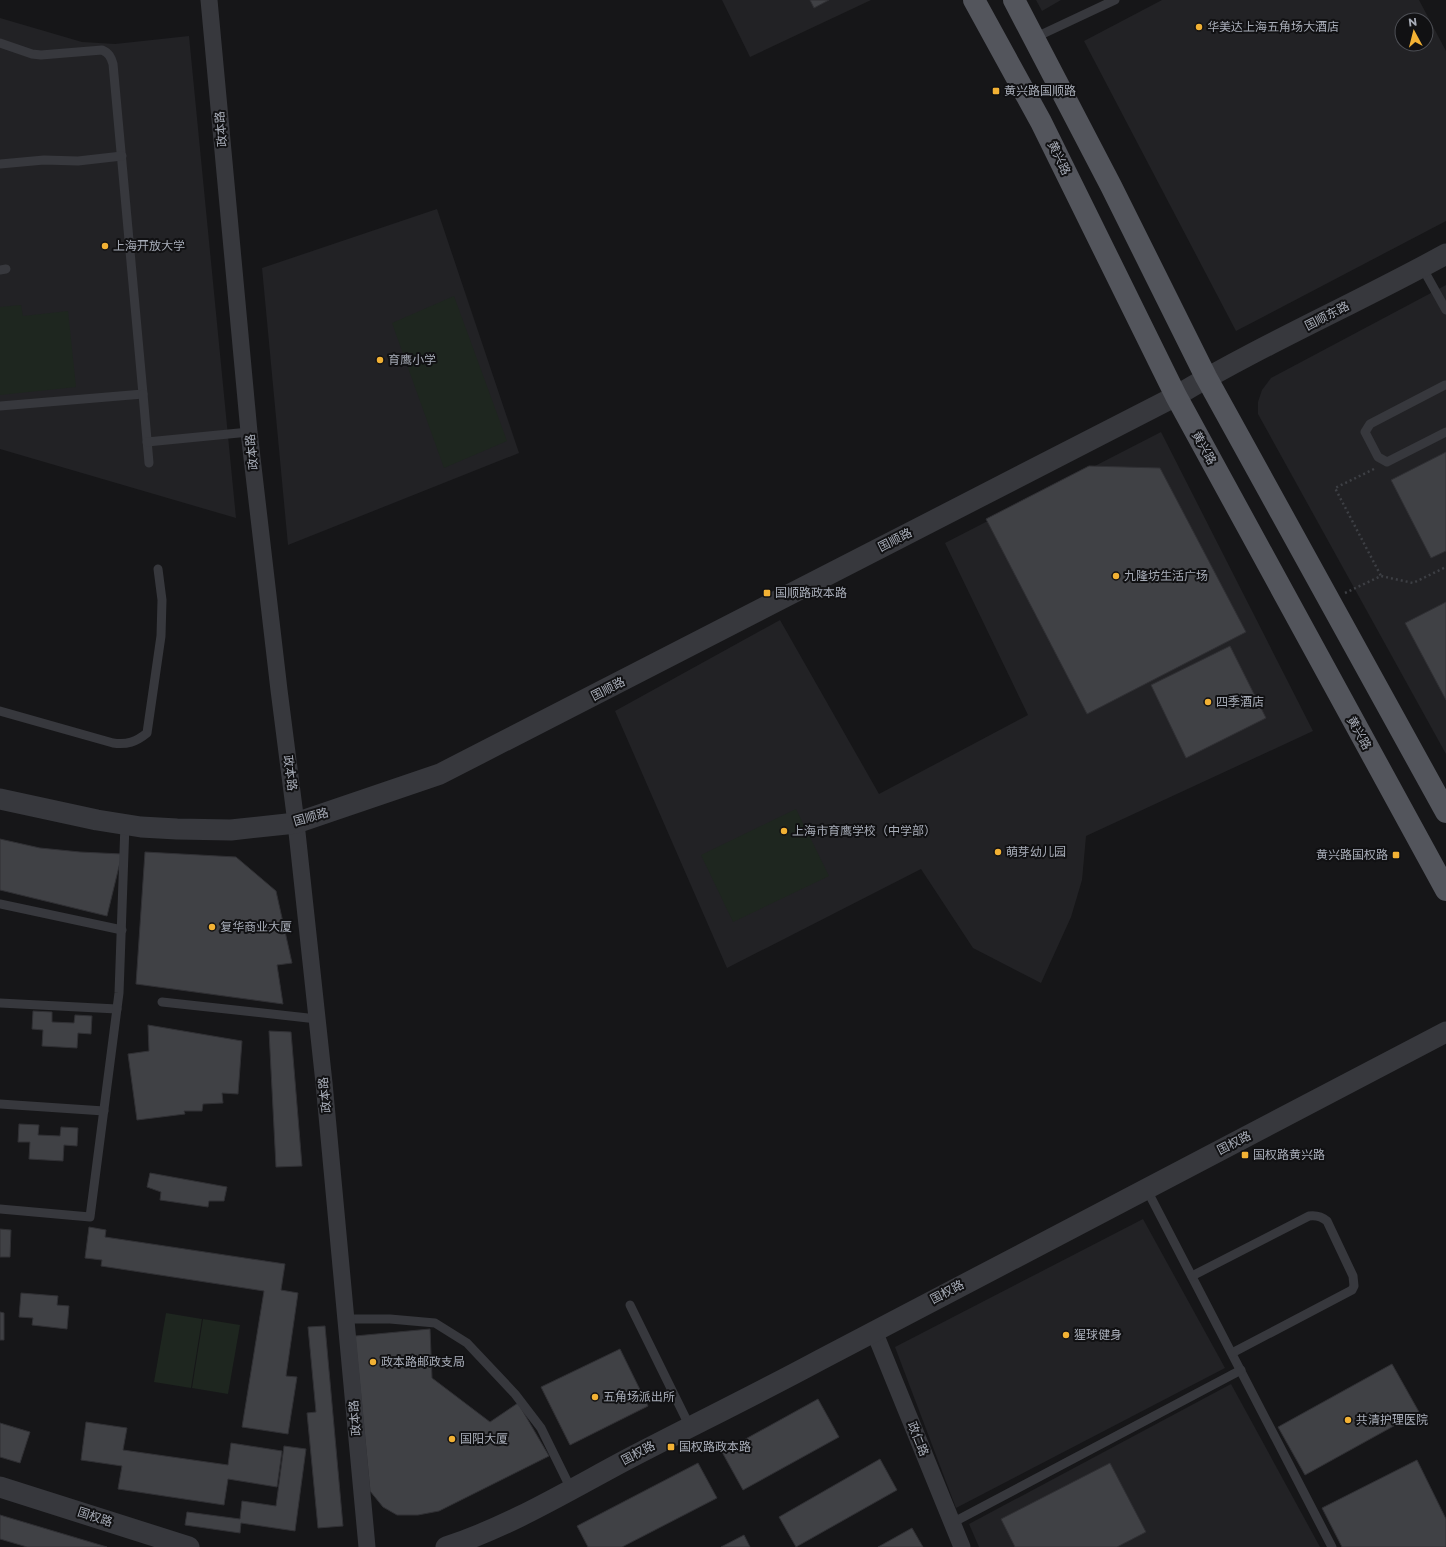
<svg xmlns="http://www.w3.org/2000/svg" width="1446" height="1547" font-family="Montserrat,'Noto Sans SC',sans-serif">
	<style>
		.built { fill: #222225; fill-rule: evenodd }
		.green { fill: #1e261f }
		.building { fill: #404145; stroke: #303034 }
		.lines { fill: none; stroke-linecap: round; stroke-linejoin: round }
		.path { stroke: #3d3f44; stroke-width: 2.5; stroke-dasharray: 2 3; stroke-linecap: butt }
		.service { stroke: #37383d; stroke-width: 9 }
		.minor { stroke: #37383d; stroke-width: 17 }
		.tertiary { stroke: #37383d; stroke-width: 21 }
		.primary { stroke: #53555c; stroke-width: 22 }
		.poi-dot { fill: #f2b134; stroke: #111113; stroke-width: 1.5 }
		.labels { text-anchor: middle; stroke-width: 4; stroke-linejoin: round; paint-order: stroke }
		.poi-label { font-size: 12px; fill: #a8adb8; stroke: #111113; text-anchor: start }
		.street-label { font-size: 12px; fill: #a8adb8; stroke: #111113 }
	</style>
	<rect width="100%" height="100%" fill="#161618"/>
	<!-- built -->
	<g class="built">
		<polygon points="722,0 871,0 750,57"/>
		<polygon points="1036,0 1061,0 1042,11"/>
		<path d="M 1162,0 L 1419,0 L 1446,51 L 1446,221 L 1236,331 L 1084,41 ZM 1402,20 L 1426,20 L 1426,44 L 1402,44 Z"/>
		<polygon points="0,18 82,42 99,43 115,44 189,36 236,518 0,449"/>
		<polygon points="437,209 519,453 288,545 262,268"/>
		<polygon points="1446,285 1446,754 1258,414 1258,402 1262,390 1271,378"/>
		<polygon points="1161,432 1313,731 1086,836 1082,880 1071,917 1041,983 973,948 921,869 727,968 615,711 780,620 879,794 1028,715 945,543"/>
		<polygon points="1143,1219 1225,1368 956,1508 895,1347"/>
		<polygon points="1231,1384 1320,1547 979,1547 969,1524"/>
	</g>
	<!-- green -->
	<g class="green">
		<polygon points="454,296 507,441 444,468 392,323"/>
		<polygon points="21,305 23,316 68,311 76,387 0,395 0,307"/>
		<polygon points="796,809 829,876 733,922 701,855"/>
		<polygon points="166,1313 202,1319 191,1388 154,1382"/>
		<polygon points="203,1319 240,1325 228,1394 192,1388"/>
	</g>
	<!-- building -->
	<g class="building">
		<polygon points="810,0 829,0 814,8"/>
		<polygon points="1446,452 1446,551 1431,558 1391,480"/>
		<polygon points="1089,466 1160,468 1246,632 1087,714 986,519"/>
		<polygon points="1446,602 1446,700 1405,623"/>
		<polygon points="1230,646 1266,718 1186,758 1151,685"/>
		<polygon points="0,839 40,848 80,852 122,854 107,916 0,890"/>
		<polygon points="145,852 236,857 276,891 292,963 277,965 283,1004 136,984"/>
		<polygon points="33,1011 52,1012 52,1022 74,1023 75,1015 92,1016 91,1034 78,1033 77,1048 42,1046 43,1030 32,1029"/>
		<polygon points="148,1025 242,1041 238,1094 222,1093 223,1103 203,1104 202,1111 184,1111 185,1114 137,1120 128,1054 149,1051"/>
		<polygon points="269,1031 291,1032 302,1166 276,1167"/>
		<polygon points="19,1124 39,1125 38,1135 60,1136 61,1127 78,1128 77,1146 64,1145 63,1161 29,1159 30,1142 18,1142"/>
		<polygon points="150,1173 227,1187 224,1201 209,1201 208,1207 160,1200 161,1192 147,1187"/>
		<polygon points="89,1227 106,1230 105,1237 285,1264 281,1290 298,1293 286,1376 297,1377 288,1434 242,1427 264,1291 101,1266 102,1260 85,1258"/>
		<polygon points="0,1229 11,1230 10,1257 0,1257"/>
		<polygon points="21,1293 58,1296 57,1305 69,1306 67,1329 32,1325 33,1318 19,1317"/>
		<polygon points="0,1312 4,1313 4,1340 0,1340"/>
		<polygon points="325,1326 343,1526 318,1528 307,1413 316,1412 308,1327"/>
		<polygon points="430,1329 432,1378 490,1422 518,1403 549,1456 439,1511 418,1515 397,1515 383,1507 370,1491 355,1336"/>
		<polygon points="620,1349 648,1406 570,1445 541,1387"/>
		<polygon points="1392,1364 1419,1412 1305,1475 1278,1427"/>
		<polygon points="818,1399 839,1437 743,1490 722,1452"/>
		<polygon points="86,1422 127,1428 123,1450 228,1465 231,1443 282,1451 277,1487 228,1479 224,1505 118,1489 122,1466 81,1460"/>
		<polygon points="0,1423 30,1432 20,1463 0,1457"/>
		<polygon points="284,1446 306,1449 295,1531 241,1523 240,1533 185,1525 187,1512 240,1519 242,1501 276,1506"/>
		<polygon points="880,1459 897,1490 796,1547 779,1517"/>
		<polygon points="1417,1460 1446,1519 1446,1547 1342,1547 1322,1508"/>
		<polygon points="698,1463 717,1498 622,1547 588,1547 577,1526"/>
		<polygon points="1110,1463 1146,1532 1117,1547 1015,1547 1001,1519"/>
		<polygon points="0,1515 107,1547 27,1547 0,1539"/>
		<polygon points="912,1528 923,1547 878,1547"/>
		<polygon points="744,1535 750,1547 721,1547"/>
	</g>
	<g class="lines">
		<!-- path -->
		<g class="path">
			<polyline points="1374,469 1335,488 1381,576"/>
			<polyline points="1345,593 1381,576 1413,583 1446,567"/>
		</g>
		<!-- service -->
		<g class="service">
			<polyline points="1034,38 1115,0"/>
			<path d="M 0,43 L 32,54 L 41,55 L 102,50 C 109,53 111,57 113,64 L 143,394 L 0,406"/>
			<polyline points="0,164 44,160 78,161 122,156"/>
			<polyline points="1422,267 1446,310"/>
			<polyline points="0,270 6,269"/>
			<polyline points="1445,385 1370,424 1365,432 1378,457 1387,462 1446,432"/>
			<polyline points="143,394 149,463"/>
			<polyline points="147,442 249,432"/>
			<path d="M 0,711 L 113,743 C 127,745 136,742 147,733 L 161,636 L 162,600 L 158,569"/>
			<polyline points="0,904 122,930"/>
			<polyline points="162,1002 317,1019"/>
			<polyline points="0,1003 117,1009"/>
			<polyline points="0,1104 104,1111"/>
			<polyline points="1146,1188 1332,1547"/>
			<polyline points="0,1209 90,1217 119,993 125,824"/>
			<path d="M 1192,1276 L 1309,1216 C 1316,1215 1321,1216 1327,1221 L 1353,1276 L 1354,1286 L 1352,1290 L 1232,1353"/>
			<polyline points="630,1305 690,1427"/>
			<polyline points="346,1319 390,1319 435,1323 467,1343 515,1394 541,1428 571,1489"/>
			<polyline points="952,1523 1241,1370"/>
		</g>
		<!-- minor -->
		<g class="minor">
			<polyline points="209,0 249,432 279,690 296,823 324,1083 367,1547"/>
			<polyline points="874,1331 962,1547"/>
		</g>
		<!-- tertiary -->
		<g class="tertiary">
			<path d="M 0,799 L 97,820 L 141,827 L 177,829 L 231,830 L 296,823 L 440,774 L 1176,396 C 1263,344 1357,303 1446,254"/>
			<polyline points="0,1487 189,1547"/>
			<path d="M 446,1547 C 508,1527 566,1492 624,1461 C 689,1427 755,1395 820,1360 C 1028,1250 1237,1141 1446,1032"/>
		</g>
		<!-- primary -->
		<g class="primary">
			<polyline points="974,0 1041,122 1176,396 1446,890"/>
			<polyline points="1014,0 1111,186 1206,377 1446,812"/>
		</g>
	</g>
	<!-- markers -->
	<g class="poi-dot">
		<circle cx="1199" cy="27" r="4"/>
		<rect x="992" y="87" width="8" height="8" rx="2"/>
		<circle cx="105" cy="246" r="4"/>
		<circle cx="380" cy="360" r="4"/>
		<circle cx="1116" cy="576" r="4"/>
		<rect x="763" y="589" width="8" height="8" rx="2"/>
		<circle cx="1208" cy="702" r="4"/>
		<circle cx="784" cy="831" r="4"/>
		<circle cx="998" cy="852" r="4"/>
		<rect x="1392" y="851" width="8" height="8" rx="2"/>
		<circle cx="212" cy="927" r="4"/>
		<rect x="1241" y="1151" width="8" height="8" rx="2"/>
		<circle cx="1066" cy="1335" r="4"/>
		<circle cx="373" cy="1362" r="4"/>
		<circle cx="595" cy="1397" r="4"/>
		<circle cx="1348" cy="1420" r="4"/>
		<circle cx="452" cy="1439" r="4"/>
		<rect x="667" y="1443" width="8" height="8" rx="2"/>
	</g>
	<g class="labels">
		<!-- poi labels -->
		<g class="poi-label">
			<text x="1207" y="31">华美达上海五角场大酒店</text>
			<text x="1004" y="95">黄兴路国顺路</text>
			<text x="113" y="250">上海开放大学</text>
			<text x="388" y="364">育鹰小学</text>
			<text x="1124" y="580">九隆坊生活广场</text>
			<text x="775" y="597">国顺路政本路</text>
			<text x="1216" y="706">四季酒店</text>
			<text x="792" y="835">上海市育鹰学校（中学部）</text>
			<text x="1006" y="856">萌芽幼儿园</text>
			<text x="1388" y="859" text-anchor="end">黄兴路国权路</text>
			<text x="220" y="931">复华商业大厦</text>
			<text x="1253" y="1159">国权路黄兴路</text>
			<text x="1074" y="1339">猩球健身</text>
			<text x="381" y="1366">政本路邮政支局</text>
			<text x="603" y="1401">五角场派出所</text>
			<text x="1356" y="1424">共清护理医院</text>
			<text x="460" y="1443">国阳大厦</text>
			<text x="679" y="1451">国权路政本路</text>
		</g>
		<!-- street labels -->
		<g class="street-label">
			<text transform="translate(221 129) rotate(-95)" y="4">政本路</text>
			<text transform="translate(1059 158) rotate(64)" y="4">黄兴路</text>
			<text transform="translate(1327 316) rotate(-27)" y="4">国顺东路</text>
			<text transform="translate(1204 448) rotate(61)" y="4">黄兴路</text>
			<text transform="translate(252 452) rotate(-96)" y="4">政本路</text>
			<text transform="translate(895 540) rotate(-27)" y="4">国顺路</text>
			<text transform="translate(608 689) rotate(-27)" y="4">国顺路</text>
			<text transform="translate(1359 733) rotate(61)" y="4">黄兴路</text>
			<text transform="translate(290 773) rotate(82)" y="4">政本路</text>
			<text transform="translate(311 817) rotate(-16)" y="4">国顺路</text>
			<text transform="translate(325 1095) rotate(-96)" y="4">政本路</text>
			<text transform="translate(1234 1143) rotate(-27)" y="4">国权路</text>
			<text transform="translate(947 1292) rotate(-28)" y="4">国权路</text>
			<text transform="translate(355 1418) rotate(-95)" y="4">政本路</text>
			<text transform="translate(918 1439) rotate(68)" y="4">政仁路</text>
			<text transform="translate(638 1453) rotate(-28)" y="4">国权路</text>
			<text transform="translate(95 1517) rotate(18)" y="4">国权路</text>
		</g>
	</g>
	<!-- north arrow -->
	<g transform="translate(1414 32) rotate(353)"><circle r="19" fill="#111113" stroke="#4d4f55"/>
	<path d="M0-3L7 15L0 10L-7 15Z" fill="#f2b134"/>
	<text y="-6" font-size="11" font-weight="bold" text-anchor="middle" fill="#a8adb8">N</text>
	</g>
</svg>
